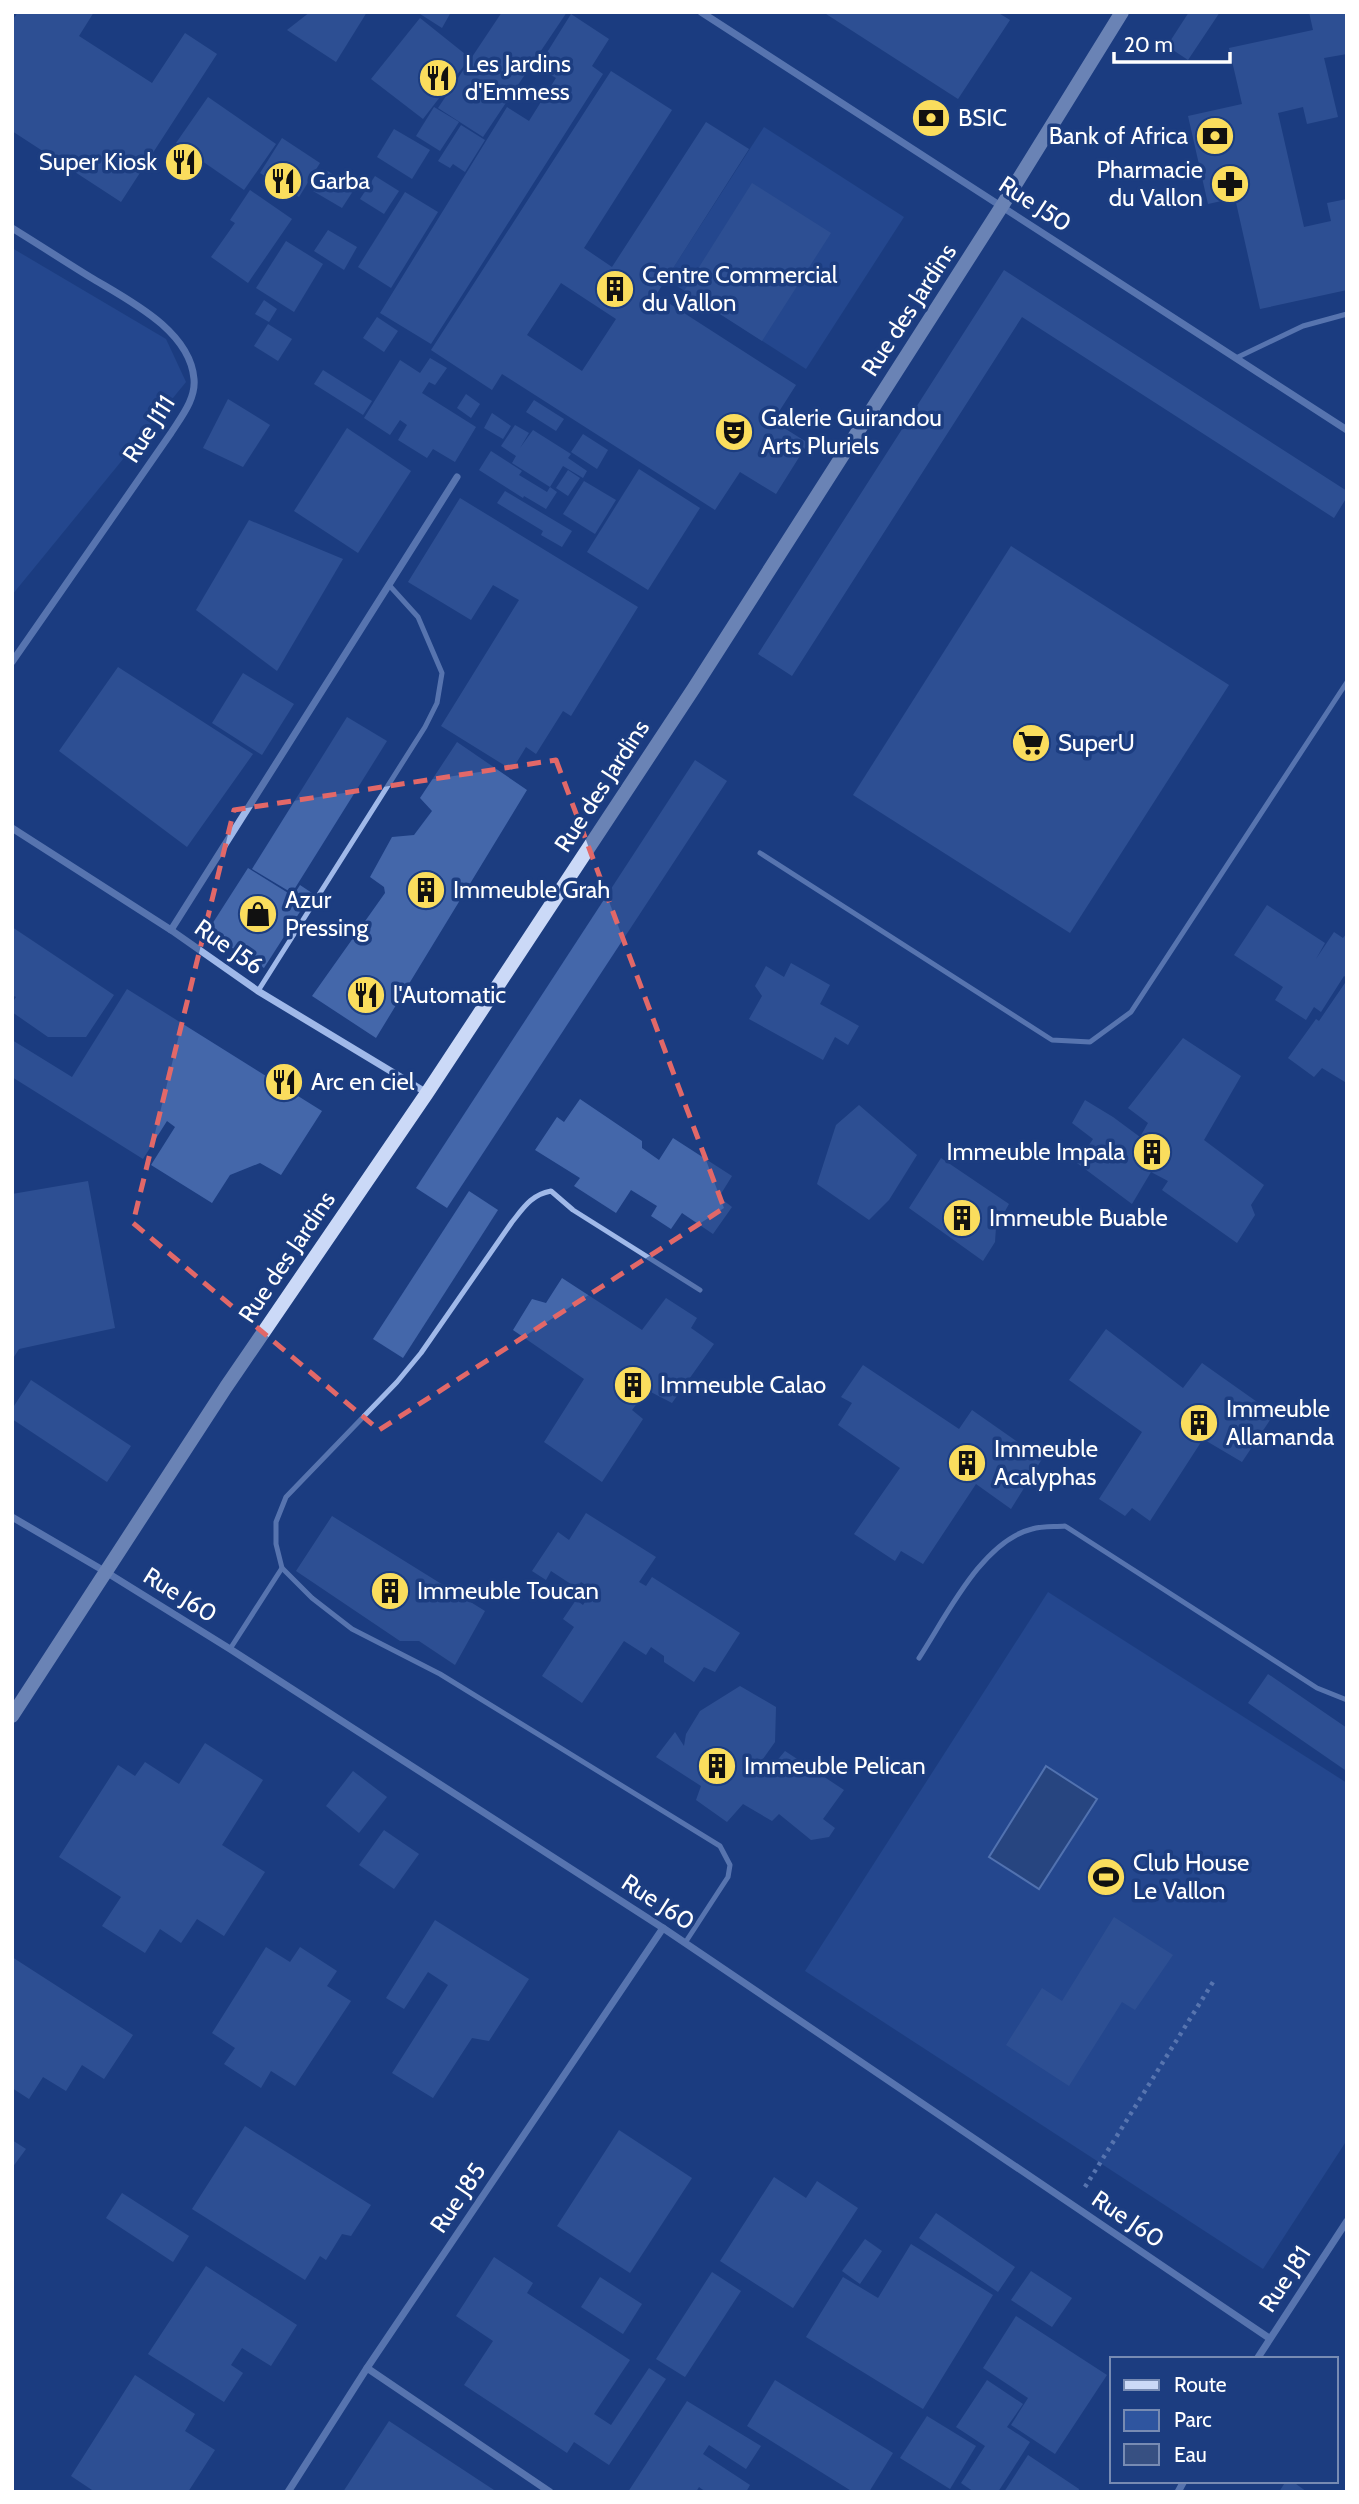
<svg xmlns="http://www.w3.org/2000/svg" width="1359" height="2504" font-family="Cabin,sans-serif">
	<style>
		.green { fill: #2f559f }
		.water { fill: #375082; stroke: #93b3eb; stroke-width: 2 }
		.building { fill: #4467aa; fill-rule: evenodd }
		.lines { fill: none; stroke-linecap: round; stroke-linejoin: round }
		.path { stroke: #a0b9e9; stroke-width: 4.5; stroke-dasharray: 3.5 5; stroke-linecap: butt }
		.lane { stroke: #a0b9e9; stroke-width: 5 }
		.street { stroke: #a0b9e9; stroke-width: 7 }
		.secondary { stroke: #cbd9f7; stroke-width: 14 }
		.marked { fill: none; stroke: #e26868; stroke-width: 5; stroke-dasharray: 14 9; stroke-linejoin: round }
		.labels { text-anchor: middle; stroke-width: 7; stroke-linejoin: round; paint-order: stroke }
		.poi-label { font-size: 24px; fill: #fff; stroke: #1c3d80; text-anchor: start }
		.street-label { font-size: 24px; fill: #fff; stroke: #1c3d80 }
	</style>
	<rect width="100%" height="100%" fill="#1c3d80"/>
	<!-- green -->
	<g class="green">
		<polygon points="764,127 904,217 806,369 666,279"/>
		<polygon points="12,248 166,339 186,382 12,595"/>
		<polygon points="1048,1592 1347,1783 1347,2140 1263,2269 805,1971"/>
	</g>
	<!-- water -->
	<polygon class="water" points="1046,1766 1097,1799 1039,1889 989,1857"/>
	<!-- building -->
	<g class="building">
		<polygon points="18,12 94,12 79,36 152,83 185,33 217,54 121,202 12,131 12,21"/>
		<polygon points="310,12 367,12 336,62 287,30"/>
		<polygon points="417,12 451,12 442,28"/>
		<polygon points="502,12 567,12 483,137 438,108"/>
		<polygon points="823,12 997,12 1010,20 958,99"/>
		<polygon points="1189,12 1220,12 1188,60 1167,46"/>
		<polygon points="1309,12 1347,12 1347,54 1324,58 1338,117 1307,124 1303,107 1278,113 1304,227 1331,221 1327,203 1347,199 1347,290 1260,309 1235,198 1208,204 1188,116 1242,104 1229,48 1313,30"/>
		<polygon points="571,14 609,39 592,66 603,74 431,344 380,313 507,107 529,121 556,78 538,67"/>
		<polygon points="420,18 470,58 423,119 371,79"/>
		<path d="M 611,71 L 672,110 L 584,248 L 612,267 L 706,122 L 749,149 L 656,295 L 796,385 L 773,421 L 808,443 L 776,494 L 740,472 L 715,510 L 502,374 L 492,390 L 431,350 ZM 561,283 L 616,319 L 582,371 L 527,335 Z"/>
		<polygon points="208,97 276,144 244,190 176,143"/>
		<polygon points="434,107 459,122 440,151 416,136"/>
		<polygon points="461,125 485,140 465,172 453,164 450,168 438,161"/>
		<polygon points="394,129 430,150 412,179 377,157"/>
		<polygon points="282,138 320,163 299,197 260,173"/>
		<polygon points="326,170 355,188 342,208 313,191"/>
		<polygon points="375,176 399,191 384,214 360,199"/>
		<polygon points="752,183 831,233 762,341 684,291"/>
		<polygon points="250,190 292,219 248,283 211,257 235,223 230,220"/>
		<polygon points="405,192 438,212 391,288 358,267"/>
		<polygon points="328,230 357,247 344,270 314,251"/>
		<polygon points="286,241 323,264 294,312 256,288"/>
		<polygon points="1004,270 1347,491 1347,497 1334,518 1022,317 792,676 758,654"/>
		<polygon points="264,300 277,309 269,322 255,314"/>
		<polygon points="377,317 398,331 384,352 363,338"/>
		<polygon points="268,324 292,339 278,361 254,346"/>
		<polygon points="430,358 447,368 435,385 429,382 422,393 476,427 455,462 433,449 427,458 398,440 407,425 400,420 390,435 364,418 400,360 420,373"/>
		<polygon points="323,370 372,401 363,415 314,384"/>
		<polygon points="466,394 480,404 471,418 457,408"/>
		<polygon points="228,399 270,425 243,467 203,448"/>
		<polygon points="534,400 564,419 556,431 526,412"/>
		<polygon points="492,413 511,426 503,439 484,428"/>
		<polygon points="515,425 529,433 520,448 533,430 571,454 568,458 587,471 583,478 563,466 550,487 512,463 516,456 501,446"/>
		<polygon points="347,428 411,471 358,553 294,511"/>
		<polygon points="583,434 608,450 597,469 571,452"/>
		<polygon points="491,451 522,471 519,475 547,492 550,487 557,492 546,509 524,496 523,498 479,470"/>
		<polygon points="639,469 700,508 648,590 587,552"/>
		<polygon points="568,470 580,478 568,496 556,488"/>
		<polygon points="584,481 616,500 595,534 563,514"/>
		<polygon points="505,491 572,531 562,547 541,535 543,531 497,503"/>
		<polygon points="460,498 638,607 571,716 563,711 536,754 526,747 512,770 441,726 519,600 493,585 471,620 408,582"/>
		<polygon points="249,520 343,559 277,671 196,610"/>
		<polygon points="1011,546 1229,685 1070,933 853,795"/>
		<polygon points="118,667 253,754 187,847 59,751"/>
		<polygon points="243,673 294,704 262,755 212,723"/>
		<polygon points="347,717 387,741 292,893 252,869"/>
		<polygon points="457,742 527,790 376,1038 312,996 385,893 384,887 370,877 392,837 414,835 432,811 420,798"/>
		<polygon points="695,760 727,781 447,1208 416,1188"/>
		<polygon points="248,868 293,896 300,885 312,893 264,968 207,932"/>
		<polygon points="1267,905 1325,943 1316,959 1334,932 1343,938 1347,933 1347,978 1344,976 1321,1012 1314,1007 1306,1020 1275,1000 1283,987 1234,955"/>
		<polygon points="12,927 114,995 86,1037 48,1037 12,1012 12,1003 16,997 12,995"/>
		<polygon points="791,963 830,985 820,1004 859,1026 848,1045 835,1037 823,1060 749,1019 762,996 755,986 766,966 784,977"/>
		<polygon points="1347,980 1347,1080 1345,1082 1322,1068 1314,1077 1288,1058 1316,1019 1319,1021"/>
		<polygon points="127,989 322,1111 281,1175 260,1163 230,1175 212,1203 151,1165 175,1127 167,1121 143,1159 12,1077 12,1040 72,1077"/>
		<polygon points="1183,1038 1241,1076 1204,1140 1264,1185 1251,1205 1255,1215 1237,1243 1162,1190 1168,1181 1151,1172 1132,1204 1077,1163 1093,1139 1072,1123 1085,1100 1113,1117 1140,1137 1148,1123 1128,1108"/>
		<polygon points="580,1099 642,1141 642,1148 659,1160 673,1138 732,1176 719,1197 732,1207 713,1234 682,1213 671,1229 651,1216 657,1206 631,1190 616,1213 574,1186 580,1178 535,1150 557,1117 564,1122"/>
		<polygon points="859,1105 917,1155 889,1200 869,1220 817,1184 836,1125"/>
		<polygon points="941,1158 1009,1204 996,1227 995,1242 983,1261 909,1208"/>
		<polygon points="88,1181 115,1328 19,1349 12,1360 12,1194"/>
		<polygon points="469,1191 498,1210 403,1358 373,1339"/>
		<polygon points="562,1278 642,1330 666,1298 697,1318 691,1328 714,1344 672,1403 647,1390 632,1410 643,1419 602,1482 544,1442 584,1379 513,1330 532,1299 546,1303"/>
		<polygon points="1106,1329 1183,1388 1202,1363 1274,1414 1242,1462 1203,1439 1150,1521 1132,1508 1125,1516 1099,1499 1142,1432 1069,1380"/>
		<polygon points="863,1365 959,1429 972,1410 1042,1459 1011,1509 976,1484 923,1564 901,1551 895,1561 854,1534 900,1468 838,1425 852,1403 841,1397"/>
		<polygon points="31,1380 131,1446 107,1482 12,1419 12,1409"/>
		<polygon points="586,1513 656,1557 639,1582 646,1586 652,1577 740,1633 715,1672 704,1667 694,1682 664,1662 664,1656 651,1647 646,1655 624,1641 582,1703 542,1676 574,1627 563,1619 576,1600 583,1605 593,1590 581,1582 577,1588 551,1571 546,1580 532,1571 558,1532 569,1540"/>
		<polygon points="332,1516 485,1611 455,1665 419,1641 400,1641 296,1571"/>
		<polygon points="1268,1674 1347,1728 1345,1770 1248,1703"/>
		<polygon points="740,1686 776,1707 775,1742 760,1763 770,1769 785,1751 844,1790 823,1819 835,1828 829,1837 811,1840 779,1814 772,1821 743,1804 727,1822 696,1800 701,1786 656,1757 675,1732 684,1746 686,1734 700,1711"/>
		<polygon points="205,1743 263,1780 222,1845 265,1872 224,1936 197,1919 181,1943 160,1929 145,1953 102,1926 121,1897 59,1857 118,1765 135,1776 145,1762 179,1784"/>
		<polygon points="353,1771 387,1797 359,1833 326,1806"/>
		<polygon points="384,1830 419,1854 394,1889 359,1865"/>
		<polygon points="1114,1917 1173,1955 1135,2010 1122,2002 1069,2086 1006,2045 1042,1988 1062,2001"/>
		<polygon points="435,1920 529,1979 489,2041 472,2038 433,2098 392,2073 448,1985 428,1972 404,2009 386,1998"/>
		<polygon points="266,1947 290,1962 300,1947 337,1971 327,1986 351,2001 295,2086 271,2071 261,2088 224,2064 235,2048 212,2033"/>
		<polygon points="12,1957 133,2035 104,2079 82,2065 66,2091 43,2077 29,2099 12,2088"/>
		<polygon points="245,2126 371,2205 351,2236 342,2234 326,2260 320,2256 305,2280 192,2209"/>
		<polygon points="619,2130 692,2178 630,2273 557,2226"/>
		<polygon points="12,2140 26,2149 12,2168"/>
		<polygon points="774,2177 806,2198 817,2181 858,2208 793,2308 720,2261"/>
		<polygon points="122,2193 189,2236 173,2262 106,2218"/>
		<polygon points="936,2213 1015,2267 998,2292 919,2238"/>
		<polygon points="865,2239 882,2251 860,2284 842,2271"/>
		<polygon points="911,2244 993,2295 923,2409 806,2337 843,2277 878,2298"/>
		<polygon points="494,2257 533,2283 527,2293 630,2360 594,2414 611,2425 649,2368 666,2379 609,2465 574,2442 567,2453 464,2385 493,2341 456,2316"/>
		<polygon points="206,2266 297,2325 271,2366 242,2348 231,2365 243,2373 224,2402 148,2354"/>
		<polygon points="1031,2271 1072,2298 1052,2327 1011,2300"/>
		<polygon points="712,2272 741,2291 685,2377 656,2359"/>
		<polygon points="600,2277 642,2304 623,2334 581,2307"/>
		<polygon points="1016,2316 1107,2375 1055,2454 1011,2425 1028,2398 983,2368"/>
		<polygon points="135,2375 195,2414 185,2431 215,2450 188,2492 95,2492 71,2476"/>
		<polygon points="775,2380 893,2453 869,2492 853,2492 747,2426"/>
		<polygon points="987,2380 1023,2404 1007,2427 1030,2442 998,2492 974,2492 961,2483 985,2446 956,2427"/>
		<polygon points="687,2401 761,2446 746,2469 709,2445 703,2454 750,2485 746,2492 706,2492 699,2487 696,2492 628,2492"/>
		<polygon points="927,2416 976,2446 950,2489 900,2458"/>
		<polygon points="389,2421 497,2492 343,2492"/>
		<polygon points="1028,2455 1079,2489 1078,2492 1004,2492"/>
		<polygon points="1286,2481 1292,2481 1307,2492 1279,2492"/>
	</g>
	<g class="lines">
		<!-- path -->
		<polyline class="path" points="1085,2187 1213,1982"/>
		<!-- lane -->
		<g class="lane">
			<polyline points="1236,358 1303,326 1347,314"/>
			<polyline points="760,853 1052,1040 1090,1042 1131,1012 1347,682"/>
			<polyline points="258,991 425,727 437,703 442,673 418,617 389,585"/>
			<polyline points="282,1568 312,1598 352,1629 440,1674 720,1846 730,1865 728,1877 685,1943"/>
			<path d="M 230,1649 L 282,1568 L 276,1544 L 276,1522 L 286,1497 L 397,1382 L 421,1353 L 512,1222 C 524,1207 531,1195 551,1191 L 573,1210 L 700,1290"/>
			<path d="M 919,1658 C 946,1617 982,1541 1032,1529 C 1042,1526 1054,1527 1065,1526 L 1317,1688 L 1347,1700"/>
		</g>
		<!-- street -->
		<g class="street">
			<polyline points="701,12 1347,430"/>
			<path d="M 12,228 C 38,244 64,261 90,277 C 128,300 190,330 194,379 C 196,399 181,417 171,433 L 12,662"/>
			<polyline points="12,828 171,930 258,991 427,1093"/>
			<polyline points="171,930 457,477"/>
			<polyline points="12,1517 106,1572 230,1649 663,1928 1269,2338"/>
			<polyline points="1257,2359 1347,2221"/>
			<polyline points="367,2368 550,2492"/>
			<polyline points="288,2492 367,2368 663,1928"/>
			<polyline points="1178,2492 1184,2481"/>
		</g>
		<!-- secondary -->
		<polyline class="secondary" points="12,1716 226,1387 427,1093 694,688 1002,206 1122,12"/>
	</g>
	<!-- marked area -->
	<path d="M0 0H1359V2504H0ZM 556,760 L 724,1208 L 379,1430 L 133,1223 L 234,810 Z" fill="#1c3d80" fill-opacity=".55" fill-rule="evenodd"/>
	<path class="marked" d="M 556,760 L 724,1208 L 379,1430 L 133,1223 L 234,810 Z"/>
	<!-- icons -->
	<defs>
		<g id="restaurant-disc" transform="scale(2.0125)"><circle r="9.5" fill="#fadd5d" stroke="#1c3d80"/><path d="M-5-6h1v4h1v-4h1v4h1v-4h1v5L-1.5 .5V6h-2V.5L-5-1ZM5-6V6H3V1.5H1.5Q1.5-4 5-6Z" fill="#111"/></g>
		<g id="bank-disc" transform="scale(2.0125)"><circle r="9.5" fill="#fadd5d" stroke="#1c3d80"/><path d="M-6-4H6V4H-6ZM0-2.3a2.3 2.3 0 1 0 0 4.6a2.3 2.3 0 1 0 0-4.6Z" fill="#111"/></g>
		<g id="pharmacy-disc" transform="scale(2.0125)"><circle r="9.5" fill="#fadd5d" stroke="#1c3d80"/><path d="M-2-6h4v4h4v4h-4v4h-4v-4h-4v-4h4Z" fill="#111"/></g>
		<g id="building-disc" transform="scale(2.0125)"><circle r="9.5" fill="#fadd5d" stroke="#1c3d80"/><path d="M-4-6H4V6H1V3H-1V6H-4ZM-2.5-4.3h1.7v1.8h-1.7ZM.8-4.3h1.7v1.8H.8ZM-2.5-1h1.7V.8h-1.7ZM.8-1h1.7V.8H.8Z" fill="#111"/></g>
		<g id="theatre-disc" transform="scale(2.0125)"><circle r="9.5" fill="#fadd5d" stroke="#1c3d80"/><path d="M-5-5.5Q0-4 5-5.5V0Q5 5 0 6Q-5 5-5 0ZM-3.3-2.5H-1v1.5H-3.3ZM1-2.5H3.3v1.5H1ZM-2.8 1Q0 5.5 2.8 1Z" fill="#111"/></g>
		<g id="supermarket-disc" transform="scale(2.0125)"><circle r="9.5" fill="#fadd5d" stroke="#1c3d80"/><path d="M-6-5.5h2.5l.6 2H6L4.5 2H-2.5L-4.4-4H-6ZM-1.5 3.2a1.3 1.3 0 1 0 .1 0ZM3 3.2a1.3 1.3 0 1 0 .1 0Z" fill="#111"/></g>
		<g id="shop-disc" transform="scale(2.0125)"><circle r="9.5" fill="#fadd5d" stroke="#1c3d80"/><path d="M-5-2.5h2.3a2.7 3.5 0 0 1 5.4 0H5L5.5 6h-11ZM-1.5-2.5h3a1.5 2.3 0 0 0-3 0Z" fill="#111"/></g>
		<g id="stadium-disc" transform="scale(2.0125)"><circle r="9.5" fill="#fadd5d" stroke="#1c3d80"/><path d="M0-5a6.5 5 0 1 0 0 10a6.5 5 0 1 0 0-10ZM-3.5-1.8h7v3.6h-7Z" fill="#111"/></g>
	</defs>
	<g fill-rule="evenodd">
		<use href="#restaurant-disc" x="438" y="78"/>
		<use href="#bank-disc" x="931" y="118"/>
		<use href="#bank-disc" x="1215" y="136"/>
		<use href="#restaurant-disc" x="184" y="162"/>
		<use href="#restaurant-disc" x="283" y="181"/>
		<use href="#pharmacy-disc" x="1230" y="184"/>
		<use href="#building-disc" x="615" y="289"/>
		<use href="#theatre-disc" x="734" y="432"/>
		<use href="#supermarket-disc" x="1031" y="743"/>
		<use href="#building-disc" x="426" y="890"/>
		<use href="#shop-disc" x="258" y="914"/>
		<use href="#restaurant-disc" x="366" y="995"/>
		<use href="#restaurant-disc" x="284" y="1082"/>
		<use href="#building-disc" x="1152" y="1152"/>
		<use href="#building-disc" x="962" y="1218"/>
		<use href="#building-disc" x="633" y="1385"/>
		<use href="#building-disc" x="1199" y="1423"/>
		<use href="#building-disc" x="967" y="1463"/>
		<use href="#building-disc" x="390" y="1591"/>
		<use href="#building-disc" x="717" y="1766"/>
		<use href="#stadium-disc" x="1106" y="1877"/>
	</g>
	<g class="labels">
		<!-- poi labels -->
		<g class="poi-label">
			<text x="465" y="72">Les Jardins<tspan x="465" dy="28">d'Emmess</tspan></text>
			<text x="958" y="126">BSIC</text>
			<text x="1188" y="144" text-anchor="end">Bank of Africa</text>
			<text x="157" y="170" text-anchor="end">Super Kiosk</text>
			<text x="1203" y="178" text-anchor="end">Pharmacie<tspan x="1203" dy="28">du Vallon</tspan></text>
			<text x="310" y="189">Garba</text>
			<text x="642" y="283">Centre Commercial<tspan x="642" dy="28">du Vallon</tspan></text>
			<text x="761" y="426">Galerie Guirandou<tspan x="761" dy="28">Arts Pluriels</tspan></text>
			<text x="1058" y="751">SuperU</text>
			<text x="453" y="898">Immeuble Grah</text>
			<text x="285" y="908">Azur<tspan x="285" dy="28">Pressing</tspan></text>
			<text x="393" y="1003">l'Automatic</text>
			<text x="311" y="1090">Arc en ciel</text>
			<text x="1125" y="1160" text-anchor="end">Immeuble Impala</text>
			<text x="989" y="1226">Immeuble Buable</text>
			<text x="660" y="1393">Immeuble Calao</text>
			<text x="1226" y="1417">Immeuble<tspan x="1226" dy="28">Allamanda</tspan></text>
			<text x="994" y="1457">Immeuble<tspan x="994" dy="28">Acalyphas</tspan></text>
			<text x="417" y="1599">Immeuble Toucan</text>
			<text x="744" y="1774">Immeuble Pelican</text>
			<text x="1133" y="1871">Club House<tspan x="1133" dy="28">Le Vallon</tspan></text>
		</g>
		<!-- street labels -->
		<g class="street-label">
			<text transform="translate(1035 204) rotate(33)" y="8">Rue J50</text>
			<text transform="translate(909 310) rotate(-57)" y="8">Rue des Jardins</text>
			<text transform="translate(149 429) rotate(-57)" y="8">Rue J111</text>
			<text transform="translate(602 786) rotate(-57)" y="8">Rue des Jardins</text>
			<text transform="translate(229 947) rotate(35)" y="8">Rue J56</text>
			<text transform="translate(287 1257) rotate(-56)" y="8">Rue des Jardins</text>
			<text transform="translate(180 1595) rotate(32)" y="8">Rue J60</text>
			<text transform="translate(658 1902) rotate(33)" y="8">Rue J60</text>
			<text transform="translate(458 2198) rotate(-56)" y="8">Rue J85</text>
			<text transform="translate(1128 2219) rotate(34)" y="8">Rue J60</text>
			<text transform="translate(1285 2279) rotate(-57)" y="8">Rue J81</text>
		</g>
	</g>
	<!-- border -->
	<rect width="1359" height="2504" fill="none" stroke="#ffffff" stroke-width="28"/>
	<!-- legend -->
	<rect x="1110" y="2357" width="228" height="126" fill="#1c3d80" stroke="#778bb3" stroke-width="2"/>
	<rect x="1124" y="2380" width="35" height="10" fill="#cbd9f7" stroke="#778bb3" stroke-width="2"/>
	<text x="1174" y="2392" font-size="21" fill="#ffffff">Route</text>
	<rect x="1124" y="2410" width="35" height="21" fill="#2f559f" stroke="#778bb3" stroke-width="2"/>
	<text x="1174" y="2427" font-size="21" fill="#ffffff">Parc</text>
	<rect x="1124" y="2444" width="35" height="21" fill="#375082" stroke="#778bb3" stroke-width="2"/>
	<text x="1174" y="2462" font-size="21" fill="#ffffff">Eau</text>
	<!-- scale -->
	<path d="M1114 52v10h116v-10" fill="none" stroke="#ffffff" stroke-width="3.5"/>
	<text x="1124" y="52" font-size="21" fill="#ffffff" stroke="#1c3d80" stroke-width="5" paint-order="stroke">20 m</text>
</svg>
